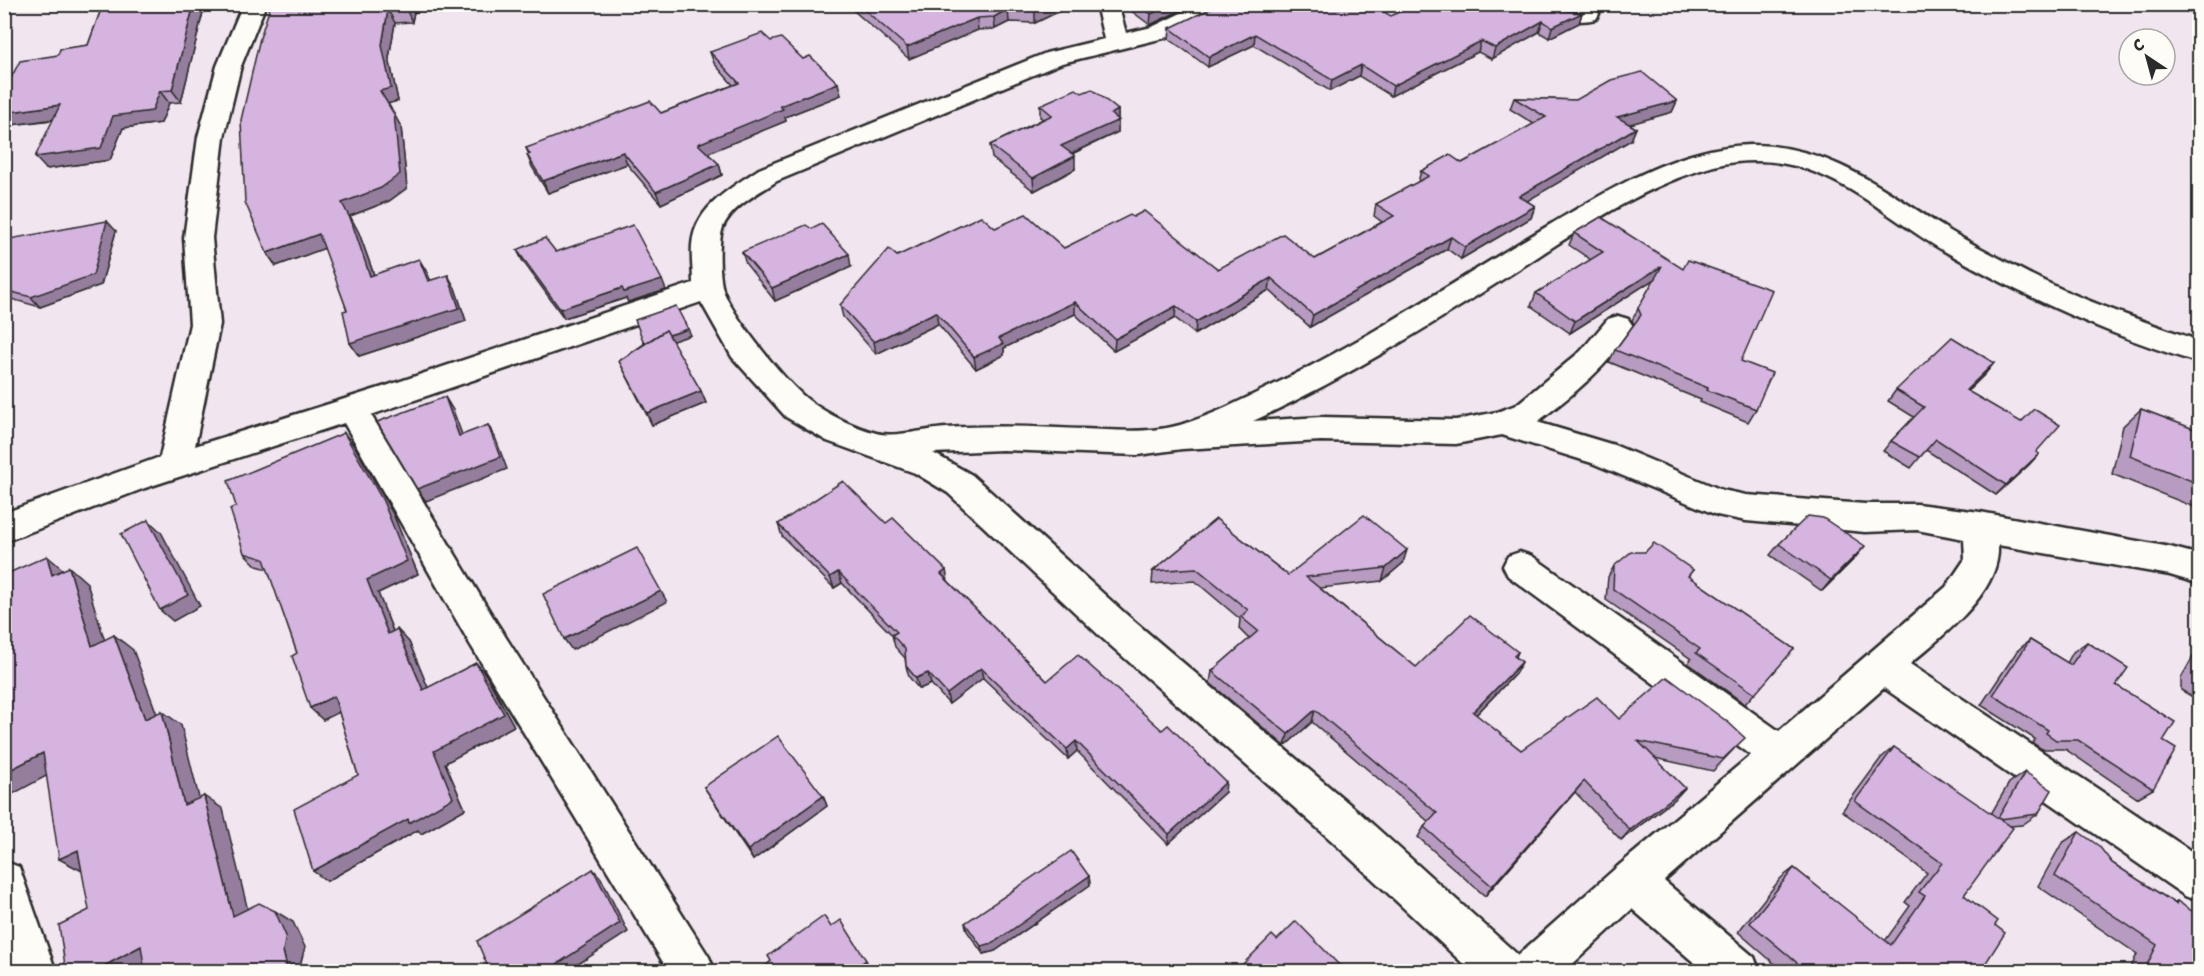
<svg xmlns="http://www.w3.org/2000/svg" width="2204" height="976" font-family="'Shantell Sans',sans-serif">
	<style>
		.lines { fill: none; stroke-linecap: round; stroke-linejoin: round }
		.minor-casing { stroke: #2b2b2b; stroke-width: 5 }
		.minor { fill: #fdfcf7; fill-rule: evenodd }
		.wall { fill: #b79bc1; stroke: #2b2b2b; stroke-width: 1.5 }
		.shaded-wall { fill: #957e9d; stroke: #2b2b2b; stroke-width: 1.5 }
		.building { fill: #d5b4e0; stroke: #2b2b2b; stroke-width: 1.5 }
	</style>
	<rect width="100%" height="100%" fill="#f1e6f0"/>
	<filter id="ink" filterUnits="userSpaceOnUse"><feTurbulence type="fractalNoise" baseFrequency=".0167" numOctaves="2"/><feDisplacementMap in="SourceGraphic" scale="12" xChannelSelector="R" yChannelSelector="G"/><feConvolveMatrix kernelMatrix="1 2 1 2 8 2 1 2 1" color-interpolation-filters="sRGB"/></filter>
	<g filter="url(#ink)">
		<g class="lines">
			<!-- minor casing -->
			<g class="minor-casing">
				<g id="minor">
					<path d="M 243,4 L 266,4 L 241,66 L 224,137 L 212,238 L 220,324 L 195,446 L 386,386 L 693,283 C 693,271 691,258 692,245 C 695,207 731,188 759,169 L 1046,53 L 1104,39 L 1096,4 L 1118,4 L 1126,33 L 1152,27 L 1200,4 L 1230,4 L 1227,9 L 1168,37 L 1062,63 L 777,181 C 759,193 732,206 723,227 C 718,239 719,277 723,290 C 732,316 788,386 811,402 C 829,415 854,427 876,433 C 894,438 926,429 947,428 C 992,425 1037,427 1082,429 C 1114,430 1148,434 1180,425 C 1211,416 1242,400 1271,386 C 1369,339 1458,279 1551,224 C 1611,189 1678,147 1750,145 C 1827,144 1883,189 1945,228 C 1968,242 1992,254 2016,267 C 2074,298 2137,319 2200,341 L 2200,363 C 2111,336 2026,298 1946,252 C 1903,228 1865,193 1819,174 C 1786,160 1749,157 1714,166 C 1640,186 1572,235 1508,276 C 1425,329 1342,380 1253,421 L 1321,417 L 1456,420 L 1497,412 L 1516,405 L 1581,351 L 1608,319 L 1618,316 L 1628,319 L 1633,326 C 1610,365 1573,395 1537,422 L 1614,445 L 1722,490 L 1746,495 L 1865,504 L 1917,504 L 1980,512 L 2170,547 L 2200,555 L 2200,584 L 2170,575 L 1998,545 C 2001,593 1943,635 1910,664 L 2200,857 L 2200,902 L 2185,896 L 1884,688 L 1664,881 L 1754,957 L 1760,972 L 1705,972 L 1632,909 L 1564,972 L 1472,972 L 1332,841 L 1102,638 L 948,493 L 915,473 L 827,441 L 786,417 L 732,357 L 701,302 L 371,415 L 496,622 L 709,957 L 715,972 L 669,972 L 470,644 L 344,423 L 145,488 L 4,542 L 4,513 L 160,457 L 190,324 L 184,238 L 198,137 L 217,66 ZM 1502,435 L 1592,463 L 1717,515 L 1746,521 L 1865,532 L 1917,530 L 1964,539 L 1965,559 L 1946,587 L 1779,731 L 1532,556 L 1520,552 L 1508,556 L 1503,566 L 1508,576 L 1751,755 L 1617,867 L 1518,955 L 1360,813 L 1128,616 L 972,475 L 933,453 L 1002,450 L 1138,455 L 1182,449 L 1321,441 L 1456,444 Z"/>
					<path d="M 1517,4 L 1588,7 L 1596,9 L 1599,14 L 1596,19 C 1571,25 1544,16 1520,9 Z"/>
					<polygon points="4,861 19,867 56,972 12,972 4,947"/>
				</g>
			</g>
			<!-- minor -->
			<use href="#minor" class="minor"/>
		</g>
		<!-- wall -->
		<g class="wall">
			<polygon points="103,4 207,4 205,12 203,12 181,102 169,103 161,123 123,128 110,160 46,169 53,120 4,126 4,91 58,55 88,45"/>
			<polygon points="271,4 477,4 414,12 412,22 395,23 389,58 398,101 388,103 401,127 407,188 389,201 350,216 359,233 374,275 427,272 430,280 455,288 466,321 359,356 350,343 347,310 325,248 276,266 267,253"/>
			<polygon points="846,4 1066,4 1066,8 1035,23 1009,22 995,29 978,30 909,59"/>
			<polygon points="1122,4 1194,4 1150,25"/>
			<polygon points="1581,4 1617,4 1601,12 1597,7 1588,5"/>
			<polygon points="1561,10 1582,13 1579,23 1549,38 1539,32 1492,59 1478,52 1391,96 1359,76 1330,91 1254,45 1208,67 1169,39 1170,28 1391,16"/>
			<polygon points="771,41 841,95 785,117 786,121 707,153 719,164 722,175 661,204 627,164 548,193 532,167 527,155 529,155 526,148 661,113 733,85 714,63 710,52"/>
			<polygon points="1082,93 1118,110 1118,132 1072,154 1075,169 1034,191 992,158 990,145 1043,119 1040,117 1040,105"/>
			<polygon points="1514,98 1576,100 1677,101 1672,112 1630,124 1636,128 1631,140 1526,201 1535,206 1531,218 1461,259 1447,249 1310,327 1269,290 1195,334 1175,318 1114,351 1075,314 1004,348 1004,355 976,369 938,324 876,354 843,317 840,305 897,256 995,228 1064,248 1133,217 1218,269 1315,259 1382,222 1374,216 1376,204 1418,182 1421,171 1462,163 1534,124 1510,109"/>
			<polygon points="1601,217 1741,361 1756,409 1748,422 1700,402 1701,400 1609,362 1615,350 1634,324 1632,320 1654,279 1570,333 1531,306 1536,293 1591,260 1569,245 1574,233"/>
			<polygon points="116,231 101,285 40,307 4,297 4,240"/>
			<polygon points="517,250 556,252 666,290 628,302 626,298 564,318 522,260"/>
			<polygon points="742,252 851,267 775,301 746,264"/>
			<polygon points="691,335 672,341 701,391 706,403 652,425 619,361 644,344"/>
			<polygon points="1994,363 1985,374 1968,391 2039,454 1996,495 1926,450 1911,468 1883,451 1891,441 1914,417 1888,401 1896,390"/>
			<polygon points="2141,409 2199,431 2199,509 2112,474 2123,426"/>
			<polygon points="344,433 355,447 393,514 418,574 378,593 393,631 409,642 428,688 476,663 486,675 514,726 445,763 465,809 421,834 418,830 327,881 358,775 339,712 323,720 297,653 268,569 257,566 244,553 236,506"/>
			<polygon points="1216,519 1288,575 1403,563 1382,581 1320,588 1416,667 1518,652 1516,657 1522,662 1515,674 1476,715 1521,750 1619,719 1734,749 1713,771 1655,758 1675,799 1621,840 1575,792 1485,896 1418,837 1424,827 1429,822 1312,722 1285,746 1210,683 1212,671 1249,639 1239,629 1240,619 1195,581 1152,584 1153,571"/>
			<polygon points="778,524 948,581 1047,681 1225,792 1168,844 1077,751 1068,759 983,678 949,704 931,684 919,689 909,677 906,666 905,658 895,647 892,635 842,583 834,588 782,536"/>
			<polygon points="1779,544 1855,558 1822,591 1770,555"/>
			<polygon points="1614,566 1693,570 1688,576 1794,649 1745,704 1688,663 1691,659 1606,600 1608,577"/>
			<polygon points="2030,640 2067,663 2073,652 2087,642 2116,685 2163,741 2153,789 2137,798 2065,749 2042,749 2033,743 2035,739 1981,705 2017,651"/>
			<polygon points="2199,646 2199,701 2181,690 2181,678"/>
			<polygon points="1894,747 1991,814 2009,783 2025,772 2038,814 2022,825 2010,826 1964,895 1995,925 1980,972 1784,972 1738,932 1781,878 1794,868 1885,941 1910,906 1905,902 1927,873 1842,811 1881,758"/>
			<polygon points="704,787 823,796 827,806 753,860"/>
			<polygon points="2079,832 2112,863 2174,903 2177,901 2199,972 2129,972 2137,954 2038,886 2062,843"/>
			<polygon points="1089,876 1090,885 995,951 983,954 967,931 965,923"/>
		</g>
		<!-- shaded-wall -->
		<g class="shaded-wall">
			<polygon points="194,4 207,4 205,12 203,12 181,102 172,90"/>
			<polygon points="407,4 477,4 414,12 412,22 406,9"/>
			<polygon points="1047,4 1066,4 1066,8 1035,23 1035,10"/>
			<polygon points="1172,4 1194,4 1150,25 1151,14"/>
			<polygon points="1603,4 1617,4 1601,12"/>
			<polygon points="1008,9 1009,22 995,29 994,17"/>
			<polygon points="388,10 395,23 389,58 398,101 387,104 380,91 382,45"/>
			<polygon points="1582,13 1579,23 1549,38 1552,27"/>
			<polygon points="977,18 978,30 909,59 907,47"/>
			<polygon points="1543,21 1539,32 1492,59 1495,48"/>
			<polygon points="1255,34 1254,45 1208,67 1209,57"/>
			<polygon points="1481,41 1478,52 1391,96 1393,86"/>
			<polygon points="1361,65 1359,76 1330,91 1332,80"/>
			<polygon points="838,83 841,95 785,117 786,121 701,156 698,144 780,106"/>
			<polygon points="160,91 169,103 161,123 123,128 110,160 46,169 35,157"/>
			<polygon points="1677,101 1672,112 1613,129 1617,117"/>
			<polygon points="60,105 70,117 4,126 4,113"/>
			<polygon points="1118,110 1118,132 1061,158 1061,146 1111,114"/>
			<polygon points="394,114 401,127 407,188 389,201 350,216 359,233 379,289 370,276 342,203"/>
			<polygon points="1636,128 1631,140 1515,208 1519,196"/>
			<polygon points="623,152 627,164 548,193 543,181"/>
			<polygon points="1075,156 1075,169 1034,191 1033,178"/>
			<polygon points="719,164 722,175 661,204 656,192"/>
			<polygon points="1535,206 1531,218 1461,259 1465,247"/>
			<polygon points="107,221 116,231 101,285 40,307 31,297"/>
			<polygon points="319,234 328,247 276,266 267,253"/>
			<polygon points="1451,237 1447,249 1310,327 1313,315"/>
			<polygon points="849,254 851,267 775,301 772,288"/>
			<polygon points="419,259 427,272 436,294 428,281"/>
			<polygon points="1662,266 1656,278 1570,333 1575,321"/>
			<polygon points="448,275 455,288 466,321 359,356 350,343"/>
			<polygon points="1271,278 1269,290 1195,334 1196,322"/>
			<polygon points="662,280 666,290 628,302 626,298 564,318 560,309 622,288"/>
			<polygon points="1075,302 1075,314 1004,348 1004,355 976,369 974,357 999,338"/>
			<polygon points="1176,306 1175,318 1114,351 1115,339"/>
			<polygon points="936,312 938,324 876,354 874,342"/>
			<polygon points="688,329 691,335 646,350 644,343"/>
			<polygon points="1994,363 1985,374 1957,401 1966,390"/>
			<polygon points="701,391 706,403 652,425 647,413"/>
			<polygon points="445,397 453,410 467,448 459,436"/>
			<polygon points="488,425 495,437 507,469 426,501 417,489"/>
			<polygon points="344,433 355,447 393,514 418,574 378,593 399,647 388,634 367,580"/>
			<polygon points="2039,454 2029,465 1996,495 2006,485"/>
			<polygon points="4,457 6,473 4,474"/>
			<polygon points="148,520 161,532 200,606 173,621 160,610"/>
			<polygon points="1865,546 1855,558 1822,591 1831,580"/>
			<polygon points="1407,550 1403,563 1382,581 1386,568"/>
			<polygon points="47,556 66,572 52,575"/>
			<polygon points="69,567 87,583 111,661 92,646"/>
			<polygon points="946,570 948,581 941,574"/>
			<polygon points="838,572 842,583 834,588 830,577"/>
			<polygon points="661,591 667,602 572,650 564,639"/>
			<polygon points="397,629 409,642 434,702 423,690"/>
			<polygon points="114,635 133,650 164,733 145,719"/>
			<polygon points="1522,662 1515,674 1467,724 1473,712"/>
			<polygon points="476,663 486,675 514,726 445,763 465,809 421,834 418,830 327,881 313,871 408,819 434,751"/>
			<polygon points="981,668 983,678 949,704 947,694"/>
			<polygon points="928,673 931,684 919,689 916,678"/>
			<polygon points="334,696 347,708 323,720 310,708"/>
			<polygon points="1315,710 1312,722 1285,746 1288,734"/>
			<polygon points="162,711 181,725 204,818 184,805"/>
			<polygon points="1076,741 1077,751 1068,759 1067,749"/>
			<polygon points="43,753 65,766 9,796 4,794 4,773"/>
			<polygon points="1584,781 1575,792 1485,896 1492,886"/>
			<polygon points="1226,782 1225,792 1168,844 1169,834"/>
			<polygon points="1685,788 1675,799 1621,840 1630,830"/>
			<polygon points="204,796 223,809 252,927 233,916"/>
			<polygon points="823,796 827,806 753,860 748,850"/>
			<polygon points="78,850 82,871 59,859"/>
			<polygon points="593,869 601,878 628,932 566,972 545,972"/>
			<polygon points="1089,876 1090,885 995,951 983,954 981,946"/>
			<polygon points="275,911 293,922 305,947 301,962 304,972 288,972 283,951"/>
			<polygon points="141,946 162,957 136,972 93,972"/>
			<polygon points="866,960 870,967 864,972 849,972"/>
		</g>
		<!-- building -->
		<g class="building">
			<polygon points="103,4 194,4 172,90 160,91 152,111 113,116 101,148 35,157 60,105 4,113 4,91 20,61 58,55 60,49 88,45"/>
			<polygon points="271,4 407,4 406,9 388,10 382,45 391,88 380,91 394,114 400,174 381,188 342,203 351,220 370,276 419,259 428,281 448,275 459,308 350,343 343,311 347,310 319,234 267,253 245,202 241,120 260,38"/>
			<polygon points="858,4 1047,4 1035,10 1008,9 994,17 977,18 907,47"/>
			<polygon points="1137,4 1172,4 1151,14"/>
			<polygon points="1220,4 1370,4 1391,16 1415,4 1538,4 1561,10 1582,13 1552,27 1543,21 1495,48 1481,41 1393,86 1361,65 1332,80 1255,34 1209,57 1170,28"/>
			<polygon points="762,33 771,41 781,38 803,59 810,56 838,83 780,106 783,109 698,144 719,164 656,192 623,152 543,181 527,155 530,154 526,148 650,101 661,113 739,83 710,52"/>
			<polygon points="1642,72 1677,101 1617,117 1636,128 1519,196 1535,206 1465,247 1451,237 1313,315 1271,278 1196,322 1176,306 1115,339 1075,302 999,338 1003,344 974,357 936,312 874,342 840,305 889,249 897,256 981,216 995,228 1026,214 1064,248 1130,215 1133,217 1144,211 1218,269 1283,234 1315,259 1394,216 1376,204 1429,176 1421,171 1450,155 1462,163 1546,117 1514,98 1576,100 1611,80"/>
			<polygon points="1076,89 1082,93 1092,89 1118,110 1111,114 1119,120 1061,146 1075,156 1033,178 990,145 1052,115 1040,105"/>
			<polygon points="1601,217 1683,269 1688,260 1772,290 1741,361 1772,373 1756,409 1707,390 1708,388 1615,350 1641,315 1638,308 1662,266 1575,321 1536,293 1603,252 1574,233"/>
			<polygon points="107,221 93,275 31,297 4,290 4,240"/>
			<polygon points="822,224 849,254 772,288 742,252 806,225 812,229"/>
			<polygon points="633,225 662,280 624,292 622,288 560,309 517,250 545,238 556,252"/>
			<polygon points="676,306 688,329 669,335 666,330 647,342 644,343 635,320"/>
			<polygon points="666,330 701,391 647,413 619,361"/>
			<polygon points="1952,337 1994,363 1966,390 2021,422 2034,409 2060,425 2036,452 2039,454 2006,485 1936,439 1920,457 1891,441 1924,407 1896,390"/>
			<polygon points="445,397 459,436 488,425 500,457 417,489 377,422"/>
			<polygon points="2141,409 2199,431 2199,484 2130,456"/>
			<polygon points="344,433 383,501 407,561 367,580 388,634 397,629 423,690 476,663 504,714 434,751 453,798 409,823 408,819 313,871 294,809 358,775 334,696 310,708 292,656 297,653 264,559 244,553 230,509 236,506 228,481"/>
			<polygon points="843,481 886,523 893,518 946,570 941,574 1047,681 1078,655 1162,730 1168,725 1226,782 1169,834 1076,741 1067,749 981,668 947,694 928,673 916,678 906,666 905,649 892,635 897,632 838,572 830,577 778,524"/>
			<polygon points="1364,515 1407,550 1386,568 1306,577 1416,667 1470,615 1518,652 1514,656 1522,662 1473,712 1521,750 1597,697 1619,719 1667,677 1729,723 1745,738 1723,759 1638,741 1685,788 1630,830 1584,781 1492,886 1424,827 1437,813 1315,710 1288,734 1212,671 1258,631 1241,617 1248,610 1196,568 1153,571 1216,519 1288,575"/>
			<polygon points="1808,516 1823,518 1865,546 1831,580 1779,544"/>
			<polygon points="148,520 188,595 160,610 121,534"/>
			<polygon points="1654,543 1693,570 1688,576 1794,649 1755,694 1696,653 1700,649 1613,589 1614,566 1631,552 1645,552"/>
			<polygon points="637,548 661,591 564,639 543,594"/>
			<polygon points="47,556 52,575 69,567 92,646 114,635 145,719 162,711 184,805 204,796 233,916 259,903 275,911 286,936 283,951 288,972 145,972 141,946 93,972 66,972 59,925 89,910 78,850 59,859 43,753 4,773 4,575"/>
			<polygon points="2030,640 2071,665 2087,642 2128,668 2116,685 2175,722 2163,741 2176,749 2153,789 2078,740 2056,740 2046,733 2048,730 1993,695"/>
			<polygon points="2199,662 2199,681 2196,679 2196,667"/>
			<polygon points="778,736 823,796 748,850 704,787"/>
			<polygon points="1894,747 1998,818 2025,772 2052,790 2038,814 2000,819 2013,828 1964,895 1998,921 1995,925 2005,933 1980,972 1808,972 1750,923 1794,868 1891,945 1925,896 1919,892 1942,863 1855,801"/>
			<polygon points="2079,832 2099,846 2112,863 2176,904 2177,901 2199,916 2199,972 2146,972 2144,971 2157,945 2055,876"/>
			<polygon points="1071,851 1089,876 993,943 981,946 965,923"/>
			<polygon points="593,869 620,923 545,972 490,972 477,941"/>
			<polygon points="824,916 831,927 841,920 866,960 849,972 758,972 771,961 768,956"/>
			<polygon points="1296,921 1344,970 1344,972 1235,972 1272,935 1277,940"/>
		</g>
	</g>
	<!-- margin -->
	<rect width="2204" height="976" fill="none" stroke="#fdfcf7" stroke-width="24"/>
	<rect x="12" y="12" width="2180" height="952" fill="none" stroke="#2b2b2b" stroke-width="2" filter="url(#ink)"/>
	<!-- north arrow -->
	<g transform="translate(2147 57) rotate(324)"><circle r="28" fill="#fdfcf7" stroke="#a9a8a5" stroke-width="1.5"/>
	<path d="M0-4.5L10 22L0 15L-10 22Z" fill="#2b2b2b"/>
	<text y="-9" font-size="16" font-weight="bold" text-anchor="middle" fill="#2b2b2b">С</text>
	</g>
</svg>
